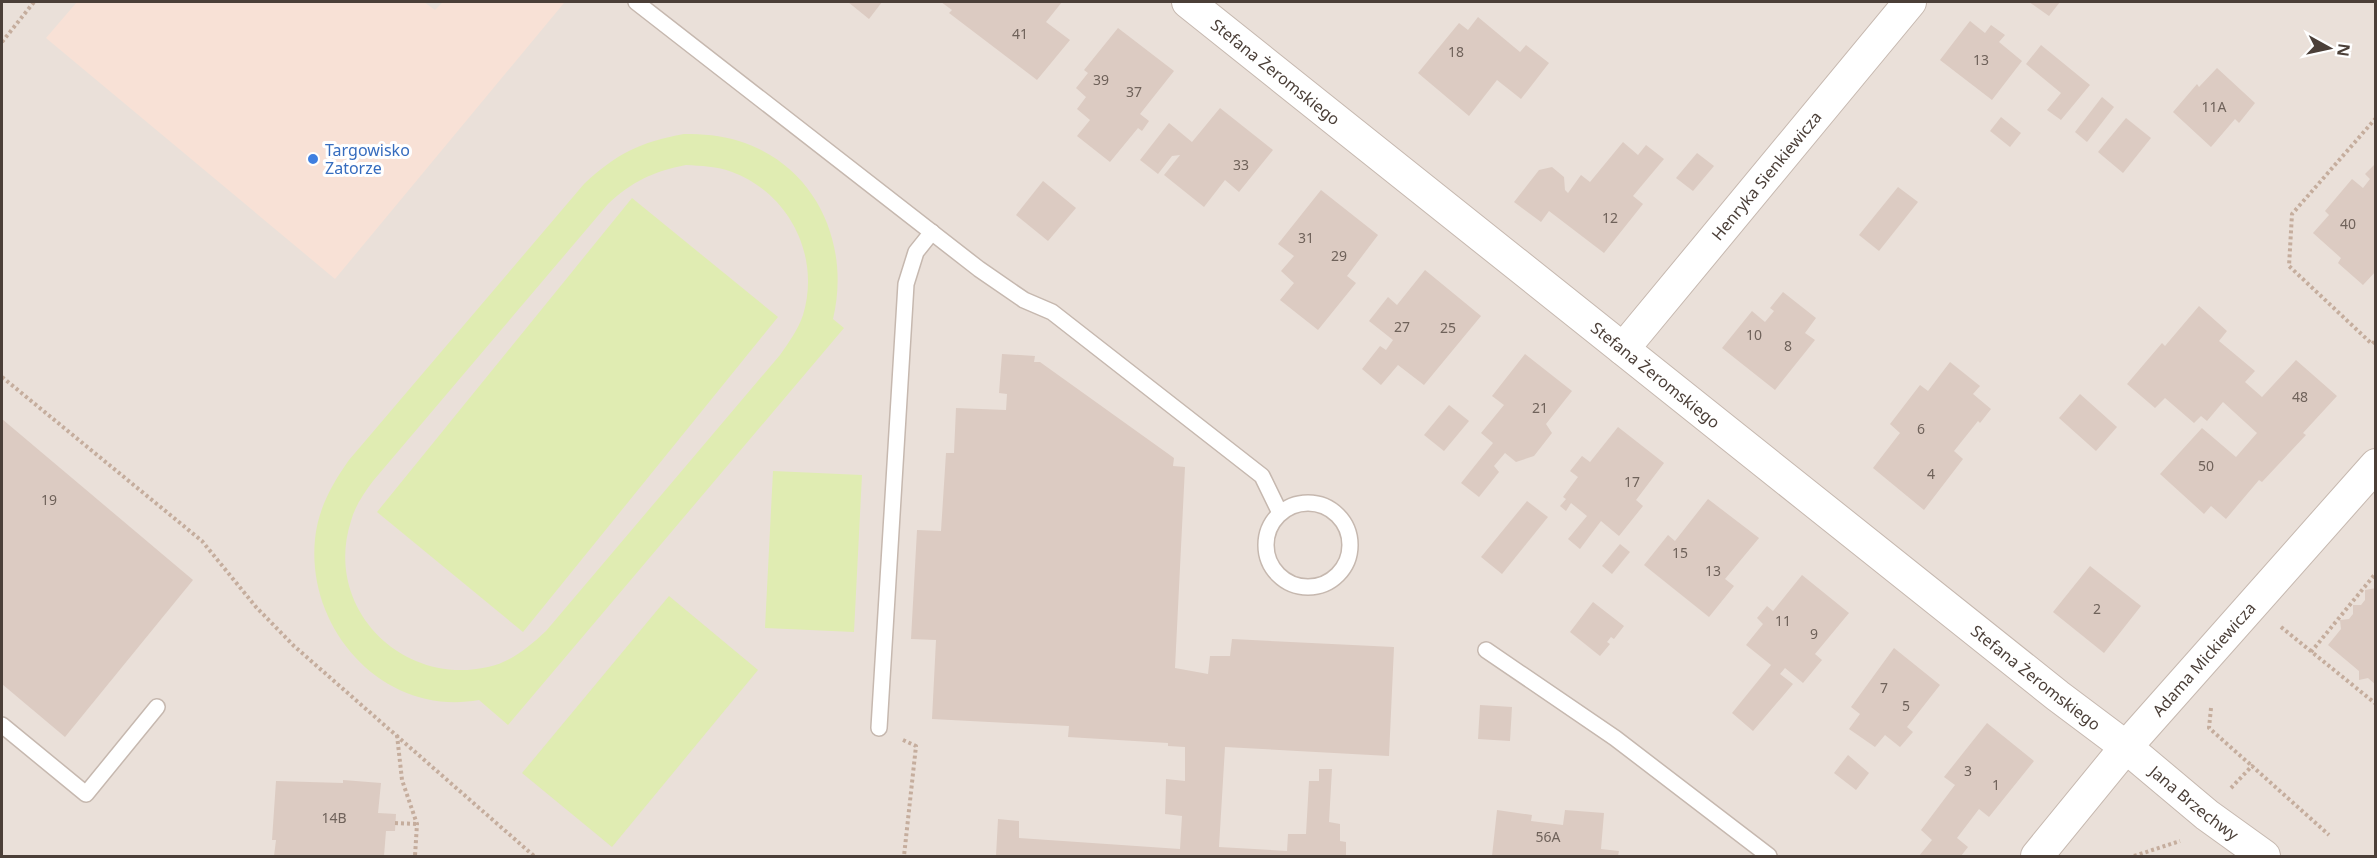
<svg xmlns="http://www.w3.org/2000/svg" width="2377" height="858" font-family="'Noto Sans',sans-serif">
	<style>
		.residential { fill: #eae0d9 }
		.commercial { fill: #f8e1d6 }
		.green { fill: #e0ecb2; fill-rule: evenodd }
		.building { fill: #dccbc2 }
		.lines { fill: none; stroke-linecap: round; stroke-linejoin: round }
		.service-casing { stroke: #c6b8af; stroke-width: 18 }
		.minor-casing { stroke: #c6b8af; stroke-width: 34 }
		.path { stroke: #c5ad9d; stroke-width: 4; stroke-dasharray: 3 3; stroke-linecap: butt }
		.service { stroke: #fff; stroke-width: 15 }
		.minor { stroke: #fff; stroke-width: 32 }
		.shop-dot { fill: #3f7fe0; stroke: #fff; stroke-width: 2 }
		.labels { text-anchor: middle; stroke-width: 6; stroke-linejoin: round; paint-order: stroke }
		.number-label { font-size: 14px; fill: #6f625a }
		.street-label { font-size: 16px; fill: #4b3f38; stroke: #fff }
		.shop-label { font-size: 16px; fill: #366cbe; stroke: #fff; text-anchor: start }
	</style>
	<rect width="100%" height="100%" fill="#f6f0eb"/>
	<!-- residential -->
	<rect class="residential" x="2" y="2" width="2373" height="854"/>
	<!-- commercial -->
	<polygon class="commercial" points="77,2 424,2 435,10 443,2 564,3 335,279 46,38"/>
	<!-- green -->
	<g class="green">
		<path d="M 684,134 C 703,134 720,135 739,141 C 816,165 851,244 833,319 L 844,328 L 508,725 L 479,700 C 384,717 306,630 315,539 C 318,509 332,484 349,460 L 584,184 C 616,154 640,142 684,134 ZM 686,165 C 701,166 717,166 732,172 C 789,193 821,256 803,315 C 798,330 789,342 780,355 L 546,631 C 529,647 511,662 488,667 C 401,687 323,607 351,521 C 355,506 364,493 373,481 L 608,204 C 631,182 654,171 686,165 Z"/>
		<polygon points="632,198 778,317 523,632 377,512"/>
		<polygon points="773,471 862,475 854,632 765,628"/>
		<polygon points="669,596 758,670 612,847 522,773"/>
	</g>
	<!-- building -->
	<g class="building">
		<polygon points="848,2 882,2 869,19"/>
		<polygon points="941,2 1062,2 1046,22 1070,40 1037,80 949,13 952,10"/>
		<polygon points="2029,2 2060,2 2049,16"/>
		<polygon points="1478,17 1520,52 1526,45 1549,63 1521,99 1497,80 1469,116 1418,73 1459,23 1468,30"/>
		<polygon points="1970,21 1985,33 1991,25 2005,35 1999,42 2022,61 1992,100 1940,60"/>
		<polygon points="1118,28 1174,71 1140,114 1149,121 1142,131 1138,128 1110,162 1077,136 1090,120 1077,109 1086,97 1076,88 1088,73 1084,70"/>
		<polygon points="2041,45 2090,85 2061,120 2047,110 2061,93 2026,64"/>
		<polygon points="2217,68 2255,103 2239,123 2235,119 2211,147 2173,112 2197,84 2199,87"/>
		<polygon points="2102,97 2114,107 2087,142 2075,132"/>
		<polygon points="1220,108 1273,150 1239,192 1225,180 1204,207 1164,175 1180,155 1172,156 1158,174 1140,160 1169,123 1192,142"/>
		<polygon points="2001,117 2021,133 2010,147 1990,131"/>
		<polygon points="2126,118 2151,138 2123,173 2098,152"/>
		<polygon points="1623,142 1638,155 1646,145 1664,159 1633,196 1643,204 1604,253 1549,211 1541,222 1514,202 1539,170 1552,167 1564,177 1565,190 1568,193 1581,175 1590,182"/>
		<polygon points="1697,153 1714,166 1693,191 1676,178"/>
		<polygon points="2376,163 2376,271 2363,285 2338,263 2341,258 2313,233 2329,215 2325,211 2352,179 2363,188 2370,179 2365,174"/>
		<polygon points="1043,181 1076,208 1048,241 1016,215"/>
		<polygon points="1898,187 1918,202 1879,251 1859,235"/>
		<polygon points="1321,190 1378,235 1347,276 1356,283 1318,330 1280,300 1294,283 1281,271 1294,256 1278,244"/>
		<polygon points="1425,270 1481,316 1424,385 1398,365 1381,385 1362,369 1380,346 1386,350 1393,340 1369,321 1388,297 1397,305"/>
		<polygon points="1783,292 1816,318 1805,333 1815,340 1775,390 1722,348 1752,311 1765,322 1774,311 1770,308"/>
		<polygon points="2199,306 2227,331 2219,341 2255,371 2245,382 2262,397 2296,360 2337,396 2303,433 2306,435 2262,482 2259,480 2226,519 2211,506 2204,514 2160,474 2202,428 2236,457 2257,433 2223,402 2207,421 2201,416 2194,423 2165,398 2155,408 2127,384 2162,343 2165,346"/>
		<polygon points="1002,354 1035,356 1034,362 1040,362 1174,458 1173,466 1185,467 1175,668 1208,674 1210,656 1230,656 1232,639 1394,647 1389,756 1225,747 1219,847 1287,851 1288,834 1306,834 1309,781 1319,781 1319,769 1332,769 1329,822 1340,824 1340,841 1346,842 1346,856 996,856 998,819 1019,821 1019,838 1180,849 1182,816 1165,814 1166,779 1185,781 1185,747 1168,746 1168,743 1068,737 1069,726 932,719 936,640 911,639 917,530 941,531 946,453 954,453 956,408 1006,410 1007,394 999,393"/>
		<polygon points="1525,354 1572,391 1546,424 1552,433 1534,456 1516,462 1505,453 1494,466 1499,472 1479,497 1461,483 1493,443 1481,433 1504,405 1492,396"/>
		<polygon points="1950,362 1980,386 1973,394 1991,409 1980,423 1978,421 1954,451 1963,459 1924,510 1873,468 1900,433 1890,424 1920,385 1928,391"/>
		<polygon points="2080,394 2117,427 2096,451 2059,418"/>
		<polygon points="1449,405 1469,421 1444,451 1424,435"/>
		<polygon points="2,419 193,580 65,737 2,684"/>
		<polygon points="1618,427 1664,463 1636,500 1643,506 1619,536 1601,521 1580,549 1568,539 1587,516 1571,503 1566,511 1560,506 1566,499 1563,497 1578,477 1570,471 1582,456 1590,462"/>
		<polygon points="1708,499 1759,538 1725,579 1734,586 1709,617 1644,565 1668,535 1675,541"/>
		<polygon points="1527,501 1548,517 1502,574 1481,557"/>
		<polygon points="1620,544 1630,552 1612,574 1602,566"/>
		<polygon points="2090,566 2141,606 2104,653 2053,612"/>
		<polygon points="1802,575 1849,613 1815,654 1822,660 1803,683 1785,668 1780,674 1793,684 1753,731 1732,713 1771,665 1746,645 1763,624 1757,618 1767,606 1773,611"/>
		<polygon points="2376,588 2376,685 2368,678 2359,680 2359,671 2328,645 2341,629 2340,620 2349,619 2353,614 2353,605 2361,605 2365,600 2365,590"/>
		<polygon points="1593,602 1624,626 1614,639 1611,637 1607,642 1610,644 1600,656 1570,632"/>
		<polygon points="1894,648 1940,685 1907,727 1913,732 1900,747 1885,735 1875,747 1849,729 1860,714 1851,707"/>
		<polygon points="1480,705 1512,707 1510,741 1478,739"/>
		<polygon points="1987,723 2034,761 1989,817 1979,809 1957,838 1968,847 1961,856 1919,856 1932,840 1921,830 1955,785 1944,777"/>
		<polygon points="1848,755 1869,773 1856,790 1834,773"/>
		<polygon points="343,780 381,783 378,813 396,814 395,831 386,831 384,856 274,856 276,840 272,840 276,781 343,783"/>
		<polygon points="1497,810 1532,815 1531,821 1563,825 1565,810 1604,813 1601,849 1619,851 1618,856 1492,856"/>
	</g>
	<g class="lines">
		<!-- service casing -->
		<g class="service-casing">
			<g id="service">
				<polyline points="636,2 979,269 1024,300 1052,312 1262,476 1280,513"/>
				<circle cx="1308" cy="545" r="42"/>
				<polyline points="1486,650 1615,738 1769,856"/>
				<polyline points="2,725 86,794 157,707"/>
				<polyline points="879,728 906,284 916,252 932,232"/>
			</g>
		</g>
		<!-- minor casing -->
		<g class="minor-casing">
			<g id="minor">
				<path id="s1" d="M 1188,2 L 2058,696 L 2126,747 L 2207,815 L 2264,856"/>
				<path id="s2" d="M 1623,349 L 1910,2"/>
				<path id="s3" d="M 2037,856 L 2126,747 L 2376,465"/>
			</g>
		</g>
		<!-- path -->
		<g class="path">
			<polyline points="2,42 34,2"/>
			<polyline points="2376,118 2292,214 2289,266 2372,344 2376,340"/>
			<polyline points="2,377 202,541 256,607 294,646 534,856"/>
			<polyline points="2281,627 2376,704"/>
			<polyline points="2311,652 2376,573"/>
			<polyline points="2211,708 2209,728 2252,766"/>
			<polyline points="397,735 402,780 417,824 415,856"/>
			<polyline points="903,740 916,746 904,856"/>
			<polyline points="2231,788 2252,766 2329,835"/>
			<polyline points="395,823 417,824"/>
			<polyline points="2134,856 2180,841"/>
		</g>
		<!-- service -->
		<use href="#service" class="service"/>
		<!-- minor -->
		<use href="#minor" class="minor"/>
	</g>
	<!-- markers -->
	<circle class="shop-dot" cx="313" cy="159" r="6"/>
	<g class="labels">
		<!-- number labels -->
		<g class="number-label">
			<text x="1020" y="39">41</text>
			<text x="1456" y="57">18</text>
			<text x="1981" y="65">13</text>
			<text x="1101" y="85">39</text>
			<text x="1134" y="97">37</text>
			<text x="2214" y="112">11A</text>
			<text x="1241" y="170">33</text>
			<text x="1610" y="223">12</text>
			<text x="2348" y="229">40</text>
			<text x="1306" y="243">31</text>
			<text x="1339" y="261">29</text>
			<text x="1402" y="332">27</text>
			<text x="1448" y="333">25</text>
			<text x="1754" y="340">10</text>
			<text x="1788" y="351">8</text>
			<text x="2300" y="402">48</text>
			<text x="1540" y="413">21</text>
			<text x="1921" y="434">6</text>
			<text x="2206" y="471">50</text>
			<text x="1931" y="479">4</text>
			<text x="1632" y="487">17</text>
			<text x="49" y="505">19</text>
			<text x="1680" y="558">15</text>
			<text x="1713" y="576">13</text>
			<text x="2097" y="614">2</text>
			<text x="1783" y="626">11</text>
			<text x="1814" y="639">9</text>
			<text x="1884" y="693">7</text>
			<text x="1906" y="711">5</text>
			<text x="1968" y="776">3</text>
			<text x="1996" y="790">1</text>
			<text x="334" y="823">14B</text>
			<text x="1548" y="842">56A</text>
		</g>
		<!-- street labels -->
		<g class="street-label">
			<text dy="6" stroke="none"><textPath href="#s1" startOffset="112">Stefana Żeromskiego</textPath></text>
			<text dy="6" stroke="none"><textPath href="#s2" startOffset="225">Henryka Sienkiewicza</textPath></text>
			<text dy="6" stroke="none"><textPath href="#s1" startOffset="598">Stefana Żeromskiego</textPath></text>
			<text dy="6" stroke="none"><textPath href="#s3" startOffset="258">Adama Mickiewicza</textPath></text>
			<text dy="6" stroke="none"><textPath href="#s1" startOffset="1084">Stefana Żeromskiego</textPath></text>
			<text dy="6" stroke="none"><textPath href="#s1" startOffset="1286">Jana Brzechwy</textPath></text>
		</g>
		<!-- shop labels -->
		<g class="shop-label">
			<text x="325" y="156">Targowisko<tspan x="325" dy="18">Zatorze</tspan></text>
		</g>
	</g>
	<!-- border -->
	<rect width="2377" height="858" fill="none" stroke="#4b3f38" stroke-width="6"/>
	<!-- north arrow -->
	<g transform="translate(2329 48) rotate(98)" stroke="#ffffff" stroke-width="4.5" paint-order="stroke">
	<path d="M0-4.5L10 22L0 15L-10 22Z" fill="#4b3f38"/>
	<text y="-9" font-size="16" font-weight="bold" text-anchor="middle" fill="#4b3f38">N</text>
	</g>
</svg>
